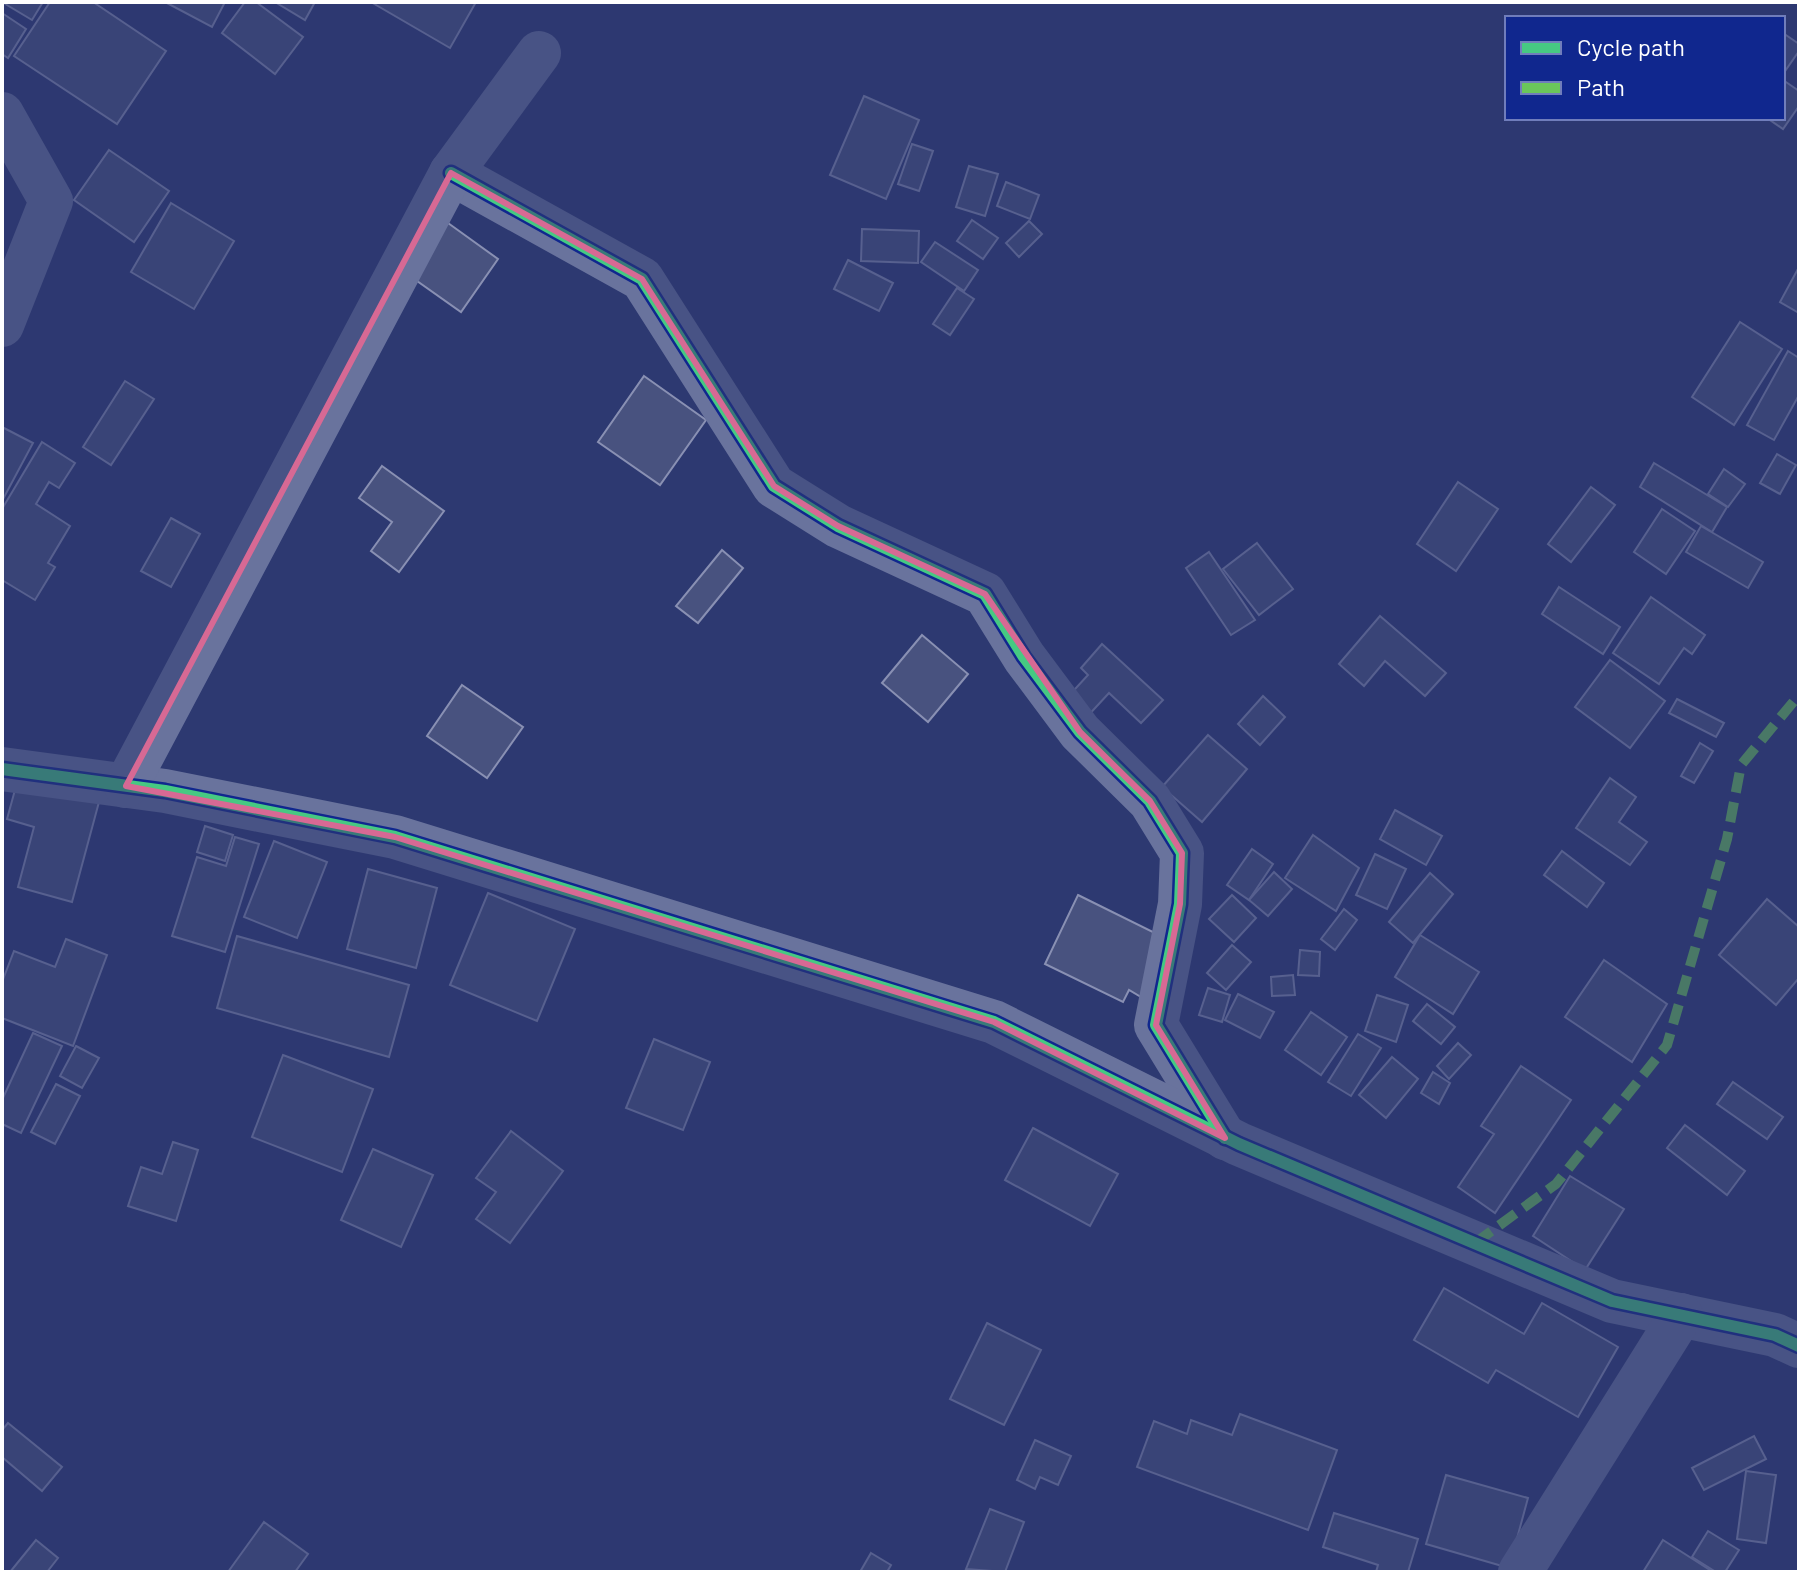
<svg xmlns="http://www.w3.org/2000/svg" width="1801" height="1574" font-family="Barlow,sans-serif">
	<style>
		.building { fill: #48527f; stroke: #8990b3; stroke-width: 2 }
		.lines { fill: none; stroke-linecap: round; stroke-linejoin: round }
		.street { stroke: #69739d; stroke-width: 44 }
		.quiet { stroke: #6ac65a; stroke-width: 10; stroke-dasharray: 20 10; stroke-linecap: butt }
		.cycleway-casing { stroke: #10278e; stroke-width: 17 }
		.cycleway { stroke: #46c982; stroke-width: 12 }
		.marked { fill: none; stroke: #d76994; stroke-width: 6; stroke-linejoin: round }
	</style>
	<rect width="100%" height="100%" fill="#2d3971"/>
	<!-- building -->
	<g class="building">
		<polygon points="2,2 43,2 32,20"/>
		<polygon points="50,2 93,2 166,51 117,124 14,56"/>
		<polygon points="165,2 225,2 212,27"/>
		<polygon points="245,2 256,2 303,37 275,74 222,33"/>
		<polygon points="275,2 315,2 305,20"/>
		<polygon points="371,2 476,2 450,48"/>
		<polygon points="2,13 26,29 8,58 2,54"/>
		<polygon points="1783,33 1799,44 1799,51 1783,74"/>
		<polygon points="1783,80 1799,91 1799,106 1783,129 1767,118 1783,118"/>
		<polygon points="864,96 919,120 886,199 830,175"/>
		<polygon points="912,144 933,151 919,191 898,184"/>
		<polygon points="109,150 169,191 134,242 74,200"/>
		<polygon points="969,166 998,174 985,216 956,207"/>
		<polygon points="1006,182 1039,195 1030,219 997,206"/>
		<polygon points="171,203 234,241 194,309 131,272"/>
		<polygon points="972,220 998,238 983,259 957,241"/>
		<polygon points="1029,221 1042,234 1019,257 1006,243"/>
		<polygon points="448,223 498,259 461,312 410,276"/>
		<polygon points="862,229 919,231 918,263 861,261"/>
		<polygon points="935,242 978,270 964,291 921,262"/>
		<polygon points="848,260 893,283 879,311 834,289"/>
		<polygon points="1799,267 1799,313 1780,302"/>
		<polygon points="957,288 974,299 950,335 933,324"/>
		<polygon points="1740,322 1782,349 1734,425 1692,397"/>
		<polygon points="1788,351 1799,358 1799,395 1774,440 1747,425"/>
		<polygon points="644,376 706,420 660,485 598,442"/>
		<polygon points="125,381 154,399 111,465 83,447"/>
		<polygon points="2,427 33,443 2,501"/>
		<polygon points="42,442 75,463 59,488 49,482 36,504 70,526 48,563 55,567 35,600 2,580 2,509"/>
		<polygon points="1777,454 1796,465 1780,494 1760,483"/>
		<polygon points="1654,463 1727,507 1712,532 1640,487"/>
		<polygon points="382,466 444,511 399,572 371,551 392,522 359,498"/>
		<polygon points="1724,469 1745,484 1728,507 1708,494"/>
		<polygon points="1458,482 1498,509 1456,571 1417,544"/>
		<polygon points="1591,487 1615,505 1571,562 1548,544"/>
		<polygon points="1662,509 1695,531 1666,574 1634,552"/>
		<polygon points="171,518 200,534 171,587 141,571"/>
		<polygon points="1701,526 1763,562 1748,588 1686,552"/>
		<polygon points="1257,543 1293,589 1259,615 1223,569"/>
		<polygon points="722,550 743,568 698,623 676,606"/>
		<polygon points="1209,552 1255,620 1231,635 1186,568"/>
		<polygon points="1559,587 1620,627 1603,654 1542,614"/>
		<polygon points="1651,597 1705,635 1692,654 1684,648 1659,684 1613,653"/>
		<polygon points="1380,616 1446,673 1425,696 1385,661 1364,686 1339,664"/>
		<polygon points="922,635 968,674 928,722 882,683"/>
		<polygon points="1102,644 1163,700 1141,723 1109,693 1084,720 1064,701 1088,675 1081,668"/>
		<polygon points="1610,660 1665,701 1630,748 1575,707"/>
		<polygon points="462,685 523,727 487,778 427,736"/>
		<polygon points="1263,696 1285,717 1260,745 1238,724"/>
		<polygon points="1677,699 1724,723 1716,737 1669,713"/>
		<polygon points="1208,735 1247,769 1202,822 1162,787"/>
		<polygon points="1700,743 1713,751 1694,783 1681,776"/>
		<polygon points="1610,778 1636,797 1619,822 1647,842 1630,865 1576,828"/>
		<polygon points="18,779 99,802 72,902 18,887 34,827 7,819"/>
		<polygon points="1395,810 1442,836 1426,865 1380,839"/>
		<polygon points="205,826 233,835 225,861 197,852"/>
		<polygon points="1313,835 1359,868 1336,911 1285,878"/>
		<polygon points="235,837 259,844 225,952 172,936 197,857 226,866"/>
		<polygon points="274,841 327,862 297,938 244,917"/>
		<polygon points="1252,849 1273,864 1249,900 1227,885"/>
		<polygon points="1562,851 1604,883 1587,907 1544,875"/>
		<polygon points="1375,854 1406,869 1387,909 1356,895"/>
		<polygon points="368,869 437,888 416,968 347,949"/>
		<polygon points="1274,872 1292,889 1268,916 1249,900"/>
		<polygon points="1430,873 1453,894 1413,943 1389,922"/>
		<polygon points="488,893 575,929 537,1021 450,985"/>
		<polygon points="1078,895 1159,935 1141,997 1129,990 1123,1002 1045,964"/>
		<polygon points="1232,895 1256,918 1234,942 1209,919"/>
		<polygon points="1767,899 1799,927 1799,978 1776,1005 1719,955"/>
		<polygon points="1344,909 1357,920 1335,950 1321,939"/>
		<polygon points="1420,935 1479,972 1453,1014 1395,977"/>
		<polygon points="237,936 409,985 389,1057 217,1008"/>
		<polygon points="66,939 107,955 73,1046 2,1018 2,982 14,951 55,967"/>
		<polygon points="1232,945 1251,962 1226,990 1207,973"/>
		<polygon points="1300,950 1320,952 1319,976 1298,975"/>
		<polygon points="1604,960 1667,1004 1632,1062 1565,1017"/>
		<polygon points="1293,975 1295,995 1272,996 1271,977"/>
		<polygon points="1208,988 1230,995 1222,1022 1199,1015"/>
		<polygon points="1238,994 1274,1012 1260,1038 1225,1020"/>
		<polygon points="1377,995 1408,1005 1396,1042 1365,1031"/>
		<polygon points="1427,1004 1455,1027 1441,1044 1413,1021"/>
		<polygon points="1311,1012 1347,1037 1321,1075 1285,1050"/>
		<polygon points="33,1033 62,1046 21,1133 2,1124 2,1100"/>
		<polygon points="1358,1034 1381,1048 1351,1096 1328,1082"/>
		<polygon points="654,1039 710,1062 683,1130 626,1108"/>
		<polygon points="1458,1043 1471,1055 1449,1079 1437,1066"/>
		<polygon points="76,1046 99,1058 82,1088 60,1076"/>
		<polygon points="283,1055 373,1089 342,1172 252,1137"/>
		<polygon points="1392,1057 1418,1079 1386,1118 1359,1095"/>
		<polygon points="1521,1066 1571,1100 1495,1213 1458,1187 1494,1134 1481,1126"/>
		<polygon points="1433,1072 1450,1083 1439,1104 1421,1093"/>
		<polygon points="1733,1082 1783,1117 1767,1139 1717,1104"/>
		<polygon points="56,1084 80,1096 55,1144 31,1132"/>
		<polygon points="1685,1125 1745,1171 1727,1195 1667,1148"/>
		<polygon points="1033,1128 1118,1174 1090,1226 1005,1180"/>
		<polygon points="511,1131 563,1171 510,1243 476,1219 496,1192 476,1178"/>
		<polygon points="173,1142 198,1150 176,1221 128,1206 141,1167 162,1174"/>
		<polygon points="373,1149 433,1175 401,1247 341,1220"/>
		<polygon points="1570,1176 1624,1209 1585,1270 1533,1236"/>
		<polygon points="1444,1288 1524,1334 1542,1303 1618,1347 1578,1417 1496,1370 1488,1383 1414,1340"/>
		<polygon points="987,1323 1041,1350 1004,1425 950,1399"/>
		<polygon points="1240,1414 1337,1450 1308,1530 1137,1467 1154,1421 1187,1434 1191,1420 1232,1435"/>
		<polygon points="8,1423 62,1467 42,1491 2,1457 2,1430"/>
		<polygon points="1754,1436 1766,1459 1704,1490 1692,1468"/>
		<polygon points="1035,1440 1071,1456 1058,1485 1040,1477 1035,1489 1017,1480"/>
		<polygon points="1746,1471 1776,1475 1766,1543 1737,1539"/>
		<polygon points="1446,1475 1528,1498 1509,1568 1426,1544"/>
		<polygon points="990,1509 1024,1522 1005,1572 966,1569"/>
		<polygon points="1334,1513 1418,1539 1408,1572 1376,1572 1378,1565 1323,1547"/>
		<polygon points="264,1522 308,1554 295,1572 228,1572"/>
		<polygon points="1708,1531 1739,1550 1725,1572 1716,1572 1692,1557"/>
		<polygon points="36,1540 58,1558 47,1572 10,1572"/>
		<polygon points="1663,1540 1713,1572 1643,1572"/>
		<polygon points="871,1553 891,1565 887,1572 860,1572"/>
	</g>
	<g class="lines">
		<!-- street -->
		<g class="street">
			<polyline points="2,114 51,201 2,325"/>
			<polyline points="451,173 642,279 774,486 838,526 985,594 1024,657 1080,732 1150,801 1182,853 1180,904 1156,1025 1225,1138"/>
			<polyline points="2,769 165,791 395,837 994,1022 1239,1144 1612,1301 1775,1335 1799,1346"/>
			<polyline points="126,786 451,173 539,53"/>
			<polyline points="1520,1572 1681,1315"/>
		</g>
		<!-- quiet -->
		<polyline class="quiet" points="1475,1243 1556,1184 1667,1045 1727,839 1741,765 1799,695"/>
		<!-- cycleway casing -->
		<g class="cycleway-casing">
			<g id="cycleway">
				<polyline points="451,173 642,279 774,486 838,526 985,594 1024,657 1080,732 1150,801 1182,853 1180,904 1156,1025 1225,1138"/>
				<polyline points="2,769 165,791 395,837 994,1022 1239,1144 1612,1301 1775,1335 1799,1346"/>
			</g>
		</g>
		<!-- cycleway -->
		<use href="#cycleway" class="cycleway"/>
	</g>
	<!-- marked area -->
	<path d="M0 0H1801V1574H0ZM 451,173 L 642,279 L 774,486 L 838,526 L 985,594 L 1080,732 L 1150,801 L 1182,853 L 1180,904 L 1156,1025 L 1225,1138 L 994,1022 L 395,837 L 126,786 Z" fill="#2d3971" fill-opacity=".55" fill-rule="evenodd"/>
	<path class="marked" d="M 451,173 L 642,279 L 774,486 L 838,526 L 985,594 L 1080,732 L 1150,801 L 1182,853 L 1180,904 L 1156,1025 L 1225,1138 L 994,1022 L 395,837 L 126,786 Z"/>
	<!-- border -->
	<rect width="1801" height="1574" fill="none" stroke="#ffffff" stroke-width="8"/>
	<!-- legend -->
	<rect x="1505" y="16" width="280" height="104" fill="#10278e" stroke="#707dbb" stroke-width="2"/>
	<rect x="1521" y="42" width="40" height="12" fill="#46c982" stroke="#707dbb" stroke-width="2"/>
	<text x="1577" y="56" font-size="24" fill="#ffffff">Cycle path</text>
	<rect x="1521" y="82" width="40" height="12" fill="#6ac65a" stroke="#707dbb" stroke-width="2"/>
	<text x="1577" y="96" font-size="24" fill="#ffffff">Path</text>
</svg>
